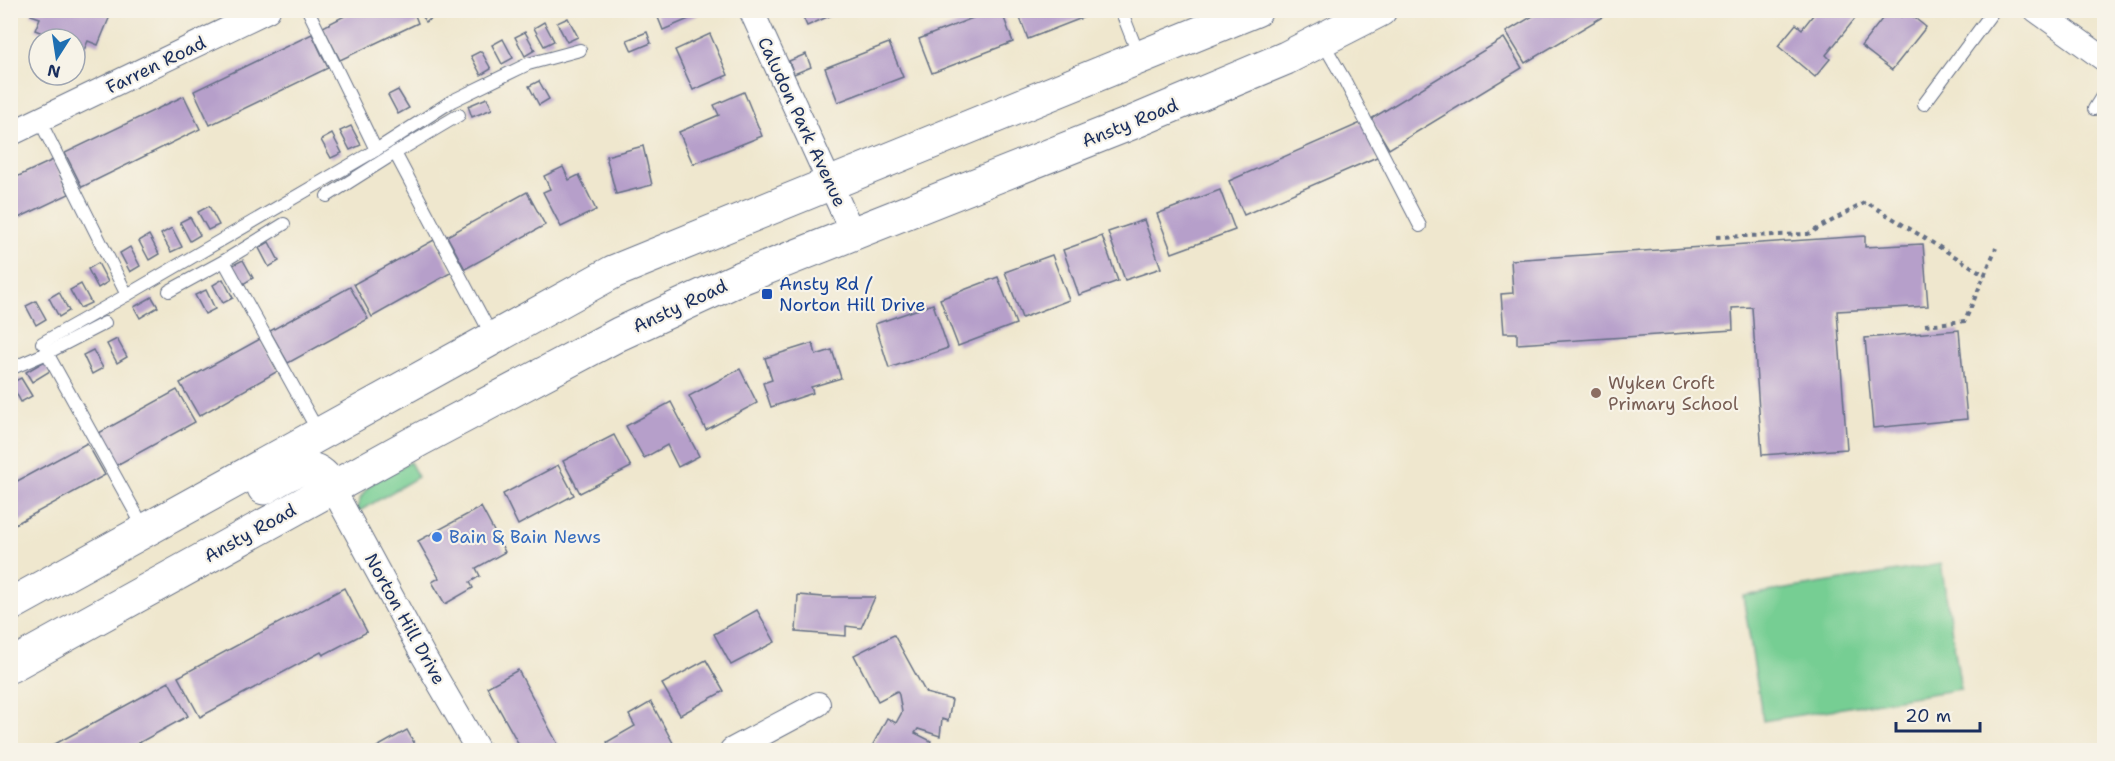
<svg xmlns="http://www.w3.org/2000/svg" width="2115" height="761" font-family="'Shantell Sans',sans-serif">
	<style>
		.green { fill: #76ce93; stroke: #487e78; stroke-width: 1.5 }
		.building { fill: #b69fca }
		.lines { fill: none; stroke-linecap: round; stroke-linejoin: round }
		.lane-casing { stroke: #656f85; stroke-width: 14 }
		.street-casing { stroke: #656f85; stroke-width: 26 }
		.highway-casing { stroke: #656f85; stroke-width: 35 }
		.path { stroke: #656f85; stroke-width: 4; stroke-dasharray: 4.5 4.5; stroke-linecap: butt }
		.lane { stroke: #fff; stroke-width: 12 }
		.street { stroke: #fff; stroke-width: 24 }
		.highway { stroke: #fff; stroke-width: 33 }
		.transit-dot { fill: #1a4fb4; stroke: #f7f3e8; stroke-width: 2 }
		.education-dot { fill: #8d6e63; stroke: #f7f3e8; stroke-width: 2 }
		.shop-dot { fill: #3f7fe0; stroke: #f7f3e8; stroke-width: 2 }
		.labels { text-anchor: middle; stroke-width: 4.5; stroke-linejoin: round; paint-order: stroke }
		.street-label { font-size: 18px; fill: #1b2f5e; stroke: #f7f3e8 }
		.transit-label { font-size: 18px; fill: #164399; stroke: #f7f3e8; text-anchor: start }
		.education-label { font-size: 18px; fill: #785e54; stroke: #f7f3e8; text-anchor: start }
		.shop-label { font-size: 18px; fill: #366cbe; stroke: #f7f3e8; text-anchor: start }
	</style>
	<rect width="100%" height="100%" fill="#f7f3e8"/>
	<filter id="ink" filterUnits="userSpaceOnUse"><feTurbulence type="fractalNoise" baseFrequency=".0167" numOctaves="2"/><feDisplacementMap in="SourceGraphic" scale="12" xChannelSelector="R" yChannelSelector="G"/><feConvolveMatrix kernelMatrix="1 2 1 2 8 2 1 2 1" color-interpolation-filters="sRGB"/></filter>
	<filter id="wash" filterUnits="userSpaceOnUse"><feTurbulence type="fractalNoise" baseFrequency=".008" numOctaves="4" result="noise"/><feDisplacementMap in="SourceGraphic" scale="24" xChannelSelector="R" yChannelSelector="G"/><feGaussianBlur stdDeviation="1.35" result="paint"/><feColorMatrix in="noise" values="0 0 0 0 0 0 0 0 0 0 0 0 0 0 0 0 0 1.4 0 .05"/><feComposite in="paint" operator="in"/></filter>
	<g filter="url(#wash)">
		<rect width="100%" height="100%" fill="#efe7ce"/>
		<!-- green -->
		<g class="green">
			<path d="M 410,462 L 418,477 L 356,513 C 361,481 385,476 410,462 Z"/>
			<polygon points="1941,564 1961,689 1763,721 1743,596"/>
		</g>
		<g id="blocks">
			<!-- building -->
			<g class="building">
				<polygon points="33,10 97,10 110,16 98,45 88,41 84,50 75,46 75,39 58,39 35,30 40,18 31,15"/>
				<polygon points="356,10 413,10 418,23 340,60 323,27"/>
				<polygon points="420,10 449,10 425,22"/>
				<polygon points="655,10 696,10 698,15 663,30"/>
				<polygon points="800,10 843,10 807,26"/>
				<polygon points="993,10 1001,10 1013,42 932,73 919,39"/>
				<polygon points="1017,10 1100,10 1100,11 1028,39"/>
				<polygon points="1543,10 1614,10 1525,63 1506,32"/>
				<polygon points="1817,10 1862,10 1826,55 1830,59 1815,77 1778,46 1796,24 1802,29"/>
				<polygon points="1889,10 1893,10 1901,17 1906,11 1926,27 1892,70 1861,46"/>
				<polygon points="568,18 578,37 567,42 557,23"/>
				<polygon points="544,22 554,41 544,46 534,28"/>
				<polygon points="525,32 535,50 525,56 515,37"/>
				<polygon points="647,32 651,43 632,51 627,40"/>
				<polygon points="312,34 328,68 210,125 194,91"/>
				<polygon points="710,34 728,75 693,90 675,50"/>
				<polygon points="1504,38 1522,68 1389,149 1371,119"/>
				<polygon points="503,39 513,58 502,64 492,45"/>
				<polygon points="889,43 903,77 838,102 825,68"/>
				<polygon points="481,51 491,69 481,75 471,56"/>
				<polygon points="806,54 811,67 794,74 789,61"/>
				<polygon points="539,81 549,99 539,105 529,86"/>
				<polygon points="398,90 409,108 398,114 388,95"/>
				<polygon points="744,92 762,136 693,164 679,132 719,115 714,105"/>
				<polygon points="184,96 200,129 82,187 65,153"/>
				<polygon points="487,98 492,109 472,117 468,106"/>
				<polygon points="1363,122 1379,156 1244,215 1229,181"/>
				<polygon points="351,126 361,145 350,150 340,131"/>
				<polygon points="332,134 342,153 331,158 321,140"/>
				<polygon points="643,146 652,185 616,194 606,156"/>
				<polygon points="53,160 69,194 10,222 10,180"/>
				<polygon points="563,167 569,180 579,175 596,210 561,227 543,192 550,189 544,176"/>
				<polygon points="1220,190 1235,230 1172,253 1157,214"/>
				<polygon points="527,192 545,225 465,269 447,236"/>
				<polygon points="209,206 219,225 208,230 198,212"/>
				<polygon points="190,217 200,235 190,241 180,222"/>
				<polygon points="1144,220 1161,268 1125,280 1108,232"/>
				<polygon points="172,228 182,247 171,252 161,234"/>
				<polygon points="149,235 159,254 149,260 139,241"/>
				<polygon points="1102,236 1118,281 1079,295 1063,250"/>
				<polygon points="1865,236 1865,247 1923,244 1928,306 1837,311 1847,449 1762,455 1752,307 1732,308 1733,330 1517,344 1517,333 1504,333 1501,294 1513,293 1511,260"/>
				<polygon points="434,240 452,272 372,317 354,284"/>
				<polygon points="269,242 279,261 269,267 259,248"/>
				<polygon points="130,247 140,266 130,272 120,253"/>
				<polygon points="1052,255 1069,300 1022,318 1005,272"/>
				<polygon points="243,260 253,278 243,284 233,265"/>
				<polygon points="98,263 108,282 98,288 88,269"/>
				<polygon points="998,277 1016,324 958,346 940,299"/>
				<polygon points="223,279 233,298 223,303 213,285"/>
				<polygon points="81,284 91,303 80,308 70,290"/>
				<polygon points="350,287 368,319 288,363 270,331"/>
				<polygon points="206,290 215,309 205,314 195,295"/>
				<polygon points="59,292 69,311 59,317 49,298"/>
				<polygon points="152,297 158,307 140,318 134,307"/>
				<polygon points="36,301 46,319 36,325 26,306"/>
				<polygon points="933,304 948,348 889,368 875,324"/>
				<polygon points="1959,330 1967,419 1873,428 1865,338"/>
				<polygon points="117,339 127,357 117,363 107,344"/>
				<polygon points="260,339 278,371 199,416 180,383"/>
				<polygon points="813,343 816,355 832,350 841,378 811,387 813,393 771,407 763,383 772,380 765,358"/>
				<polygon points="93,350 103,368 92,374 83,355"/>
				<polygon points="45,361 50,371 32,382 26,372"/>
				<polygon points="740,369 757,403 706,430 689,396"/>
				<polygon points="21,378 32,396 21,402 11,383"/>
				<polygon points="177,390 195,422 115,466 97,434"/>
				<polygon points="671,402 699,456 678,467 667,445 644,458 626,426"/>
				<polygon points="614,435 631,467 580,493 563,461"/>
				<polygon points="87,443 105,475 10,527 10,485"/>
				<polygon points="558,465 574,495 518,525 503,494"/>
				<polygon points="481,507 505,552 476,568 480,576 470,582 473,588 445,604 432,582 439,578 418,541"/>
				<polygon points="344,588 367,632 323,655 321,652 200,717 178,677"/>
				<polygon points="798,595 823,597 875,597 861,628 846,626 846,636 796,632"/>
				<polygon points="757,610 775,642 731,665 714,634"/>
				<polygon points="894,635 926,693 952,700 948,721 942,719 940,736 918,729 915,733 931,741 926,750 870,750 887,718 896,723 902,712 899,695 897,691 878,701 854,655"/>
				<polygon points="706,660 724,691 680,715 662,684"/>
				<polygon points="518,670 546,722 561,750 522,750 487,687"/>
				<polygon points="169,682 188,716 126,750 44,750"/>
				<polygon points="651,702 673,743 660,750 612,750 607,742 635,726 629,715"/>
				<polygon points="407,730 418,750 379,750 377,747"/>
			</g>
		</g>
	</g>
	<g filter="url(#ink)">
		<use href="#blocks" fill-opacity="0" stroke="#656f85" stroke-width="1.5"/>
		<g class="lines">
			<!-- lane casing -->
			<g class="lane-casing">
				<g id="lane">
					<polyline points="1121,10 1139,56"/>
					<polyline points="1322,41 1345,81 1420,226"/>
					<polyline points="1924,104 1994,10"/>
					<polyline points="2094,109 2104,93"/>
					<polyline points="40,121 127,295 42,343"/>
					<polyline points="376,150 452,101 528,64 580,50"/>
					<polyline points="395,153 459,115"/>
					<polyline points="327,196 395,153 492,336"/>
					<polyline points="284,224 224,261 319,433"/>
					<polyline points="169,291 224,261"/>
					<polyline points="127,295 376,150 308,10"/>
					<polyline points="105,323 47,353 144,528"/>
					<polyline points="10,369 47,353"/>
				</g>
			</g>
			<!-- street casing -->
			<g class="street-casing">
				<g id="street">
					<polyline points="751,10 853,234"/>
					<polyline points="2036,10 2104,59"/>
					<polyline points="10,134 268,10"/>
					<polyline points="332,487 423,655 478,750"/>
					<polyline points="732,750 818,704"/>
				</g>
			</g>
			<!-- highway casing -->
			<g class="highway-casing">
				<g id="highway">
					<path d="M 264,488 C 291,473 311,454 332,487"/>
					<polyline points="10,605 613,272 1256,10"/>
					<polyline points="10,666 419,440 619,334 741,278 1134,122 1286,58 1380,10"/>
				</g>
			</g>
			<!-- path -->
			<g class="path">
				<polyline points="1716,237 1808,234 1866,202 1985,275"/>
				<polyline points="1925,325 1965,321 1996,248"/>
			</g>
			<!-- lane -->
			<use href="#lane" class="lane"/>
			<!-- street -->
			<use href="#street" class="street"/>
			<!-- highway -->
			<use href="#highway" class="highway"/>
		</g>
	</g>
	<!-- markers -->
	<rect class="transit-dot" x="761" y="288" width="12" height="12" rx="3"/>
	<circle class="education-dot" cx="1596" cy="393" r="6"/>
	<circle class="shop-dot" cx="437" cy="537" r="6"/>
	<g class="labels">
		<!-- street labels -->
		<g class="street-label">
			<text transform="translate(156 65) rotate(-26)" y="6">Farren Road</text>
			<text transform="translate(802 122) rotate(65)" y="6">Caludon Park Avenue</text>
			<text transform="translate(1130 123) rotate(-22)" y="6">Ansty Road</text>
			<text transform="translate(680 306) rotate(-25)" y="6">Ansty Road</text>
			<text transform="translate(250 533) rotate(-29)" y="6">Ansty Road</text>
			<text transform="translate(405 619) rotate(61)" y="6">Norton Hill Drive</text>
		</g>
		<!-- transit labels -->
		<g class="transit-label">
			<text x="779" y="290">Ansty Rd /<tspan x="779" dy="21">Norton Hill Drive</tspan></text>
		</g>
		<!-- education labels -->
		<g class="education-label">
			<text x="1608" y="389">Wyken Croft<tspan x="1608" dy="21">Primary School</tspan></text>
		</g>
		<!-- shop labels -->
		<g class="shop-label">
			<text x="449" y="543">Bain &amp; Bain News</text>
		</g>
	</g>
	<!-- margin -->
	<rect width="2115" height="761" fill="none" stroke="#f7f3e8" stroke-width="36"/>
	<!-- north arrow -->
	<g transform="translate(57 57) rotate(192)"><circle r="28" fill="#f7f3e8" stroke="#9fa5b1" stroke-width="1.5"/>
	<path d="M0-4.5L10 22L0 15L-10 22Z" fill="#1f6fb2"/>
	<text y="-9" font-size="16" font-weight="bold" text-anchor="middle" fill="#1b2f5e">N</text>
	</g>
	<!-- scale -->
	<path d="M1896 722v9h84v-9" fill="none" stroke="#1b2f5e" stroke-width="3"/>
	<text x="1905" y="722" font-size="18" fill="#1b2f5e" stroke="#f7f3e8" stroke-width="4.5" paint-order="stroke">20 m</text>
</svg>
